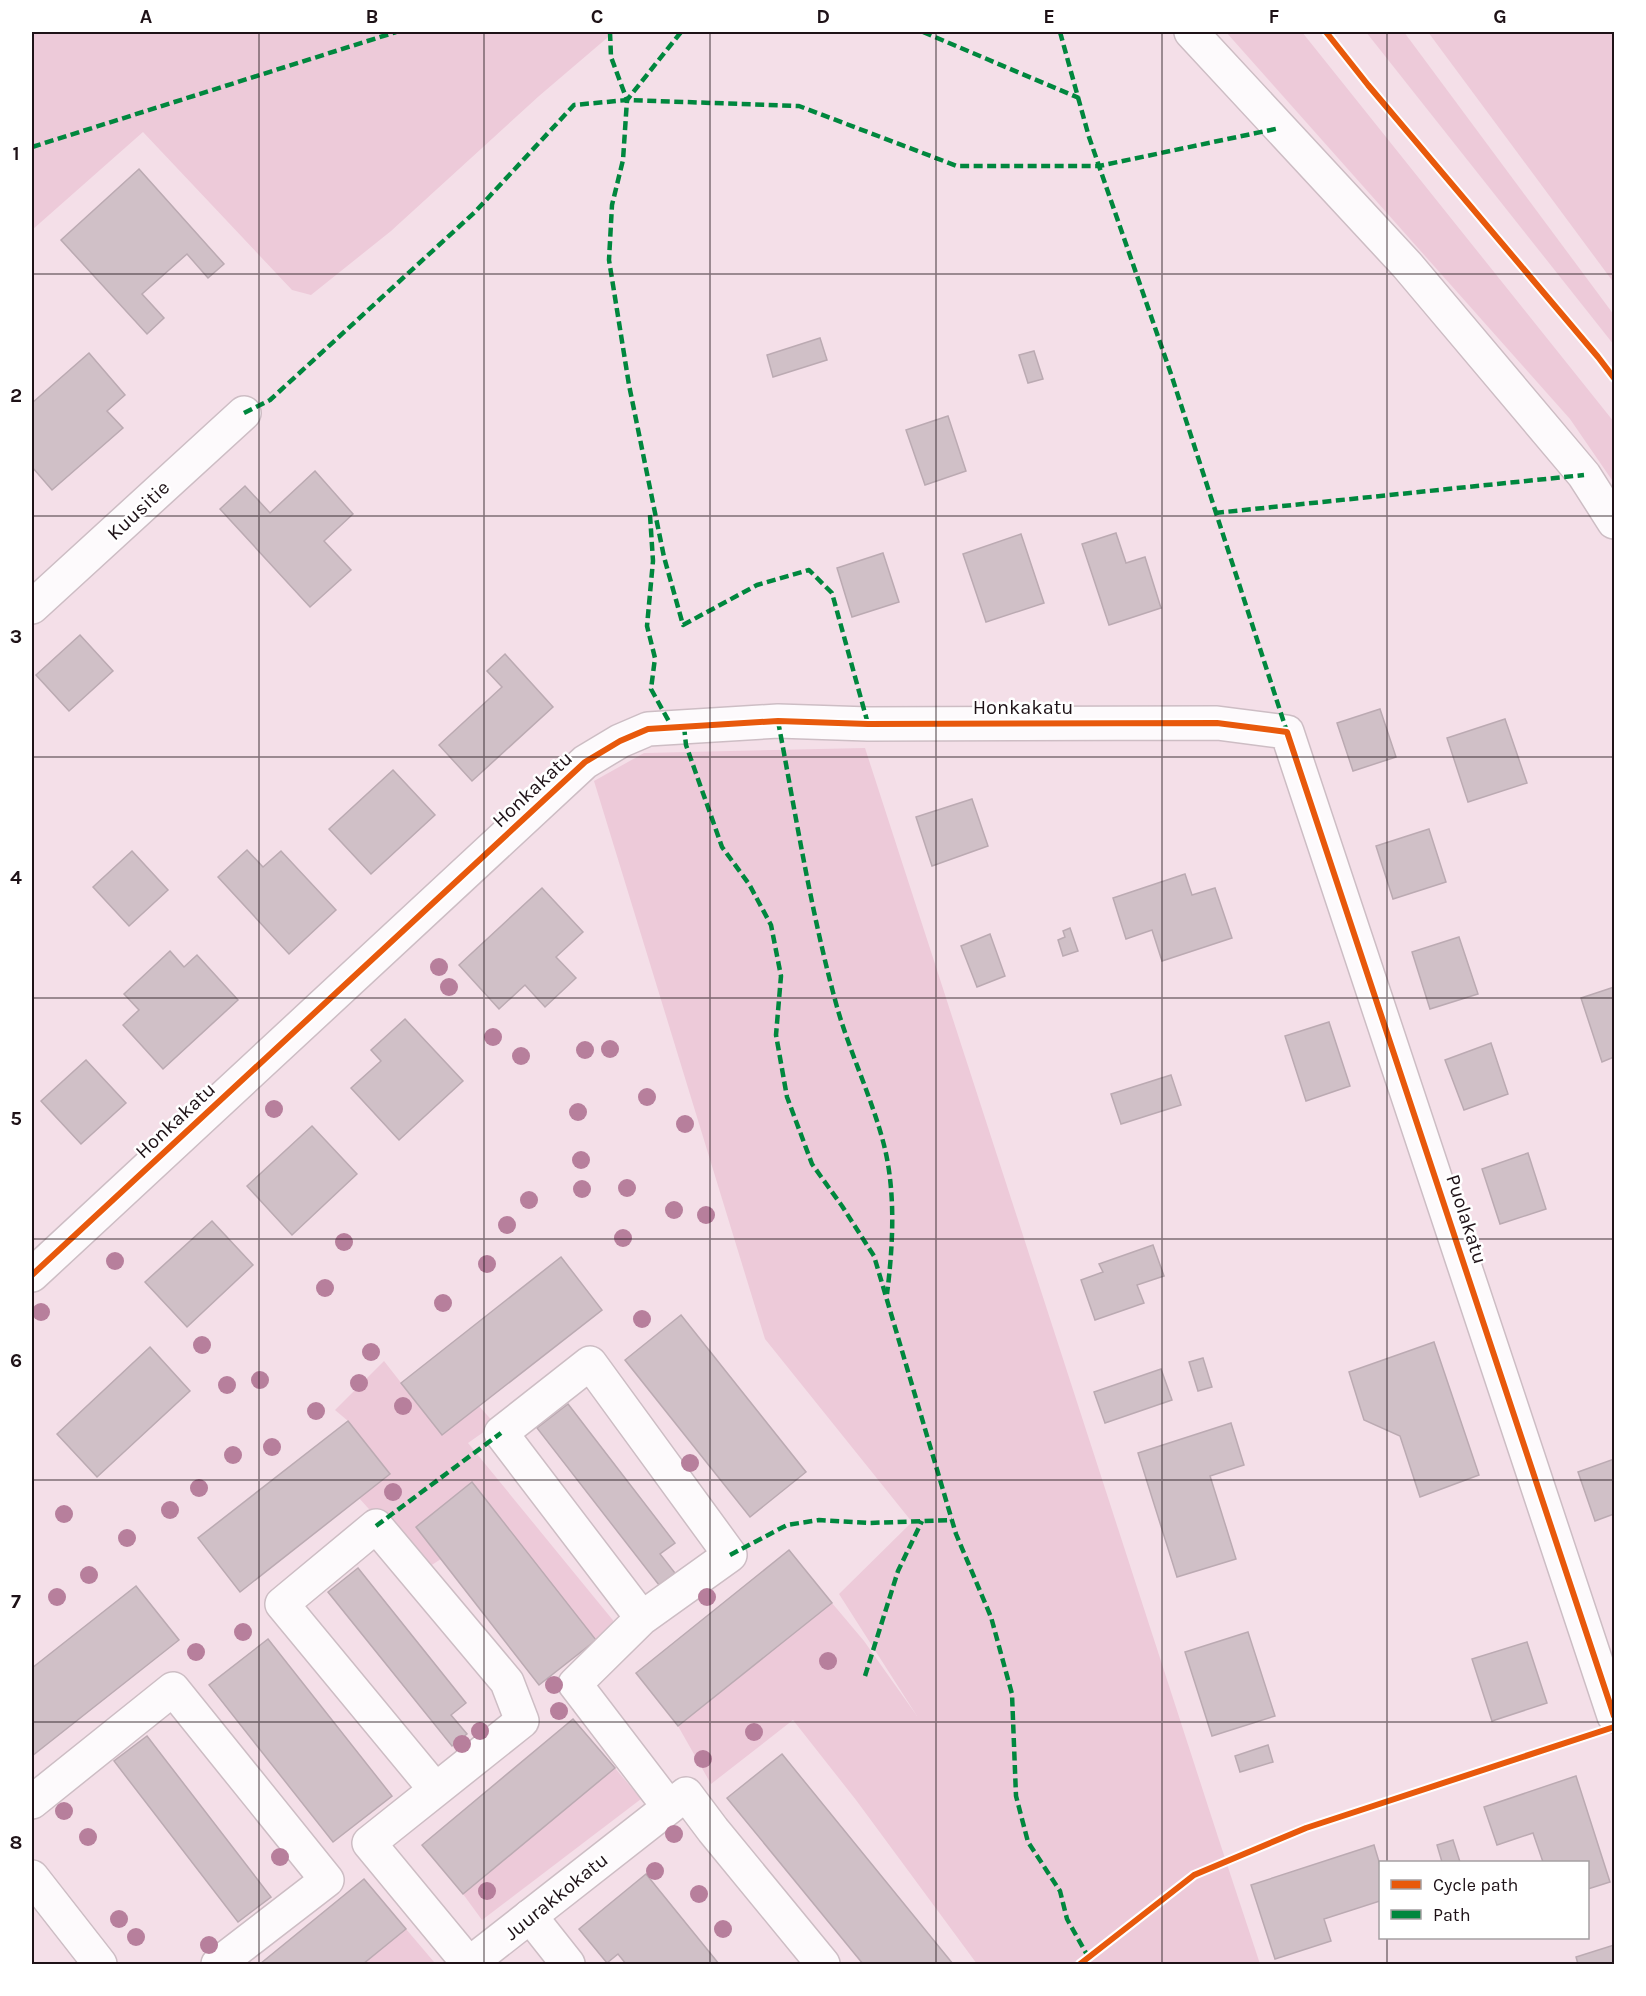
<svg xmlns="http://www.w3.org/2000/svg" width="1646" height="1996" font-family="Karla,sans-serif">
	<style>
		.green { fill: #edcad9 }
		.building { fill: #d0c0c7; stroke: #bbaab2; stroke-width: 1.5 }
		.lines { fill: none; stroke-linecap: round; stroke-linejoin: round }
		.minor-casing { stroke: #cdbdc4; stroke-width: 36 }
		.minor { stroke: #fdfafc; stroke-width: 33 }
		.quiet { stroke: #00873e; stroke-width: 4.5; stroke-dasharray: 9 4.5; stroke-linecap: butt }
		.cycleway-casing { stroke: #fff; stroke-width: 10 }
		.cycleway { stroke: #e8590c; stroke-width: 6 }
		.tree { fill: #b77f9c }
		.grid { fill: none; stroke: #1e1217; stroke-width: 1.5; stroke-opacity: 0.55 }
		.labels { text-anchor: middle; stroke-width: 5; stroke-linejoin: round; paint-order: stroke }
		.street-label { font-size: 20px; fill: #1e1217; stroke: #fff }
		.neatline { fill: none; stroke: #1e1217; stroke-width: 2 }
		.grid-label { font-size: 20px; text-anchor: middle; font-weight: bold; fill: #1e1217 }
	</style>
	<rect width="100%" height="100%" fill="#f4dfe8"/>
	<!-- green -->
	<g class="green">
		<polygon points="32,32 614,32 539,96 391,231 311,295 292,290 143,132 32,230"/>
		<polygon points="1226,32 1302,32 1614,422 1614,483 1570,419"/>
		<polygon points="1366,32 1404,32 1614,315 1614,345"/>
		<polygon points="1428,32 1614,32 1614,283"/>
		<polygon points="865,748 1218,1837 1260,1964 977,1964 856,1800 793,1720 711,1784 678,1726 832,1603 864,1641 917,1716 839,1594 912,1522 765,1339 594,781 644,753"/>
		<polygon points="384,1361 442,1435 479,1406 495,1424 468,1443 616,1624 596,1640 472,1482 416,1527 441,1559 424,1570 359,1498 390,1473 348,1421 335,1410"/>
		<polygon points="615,1768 641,1799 482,1920 463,1894"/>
		<polygon points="406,1929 434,1962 431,1964 363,1964"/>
	</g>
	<!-- building -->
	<g class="building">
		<polygon points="139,169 224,264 208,278 187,254 142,294 164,318 147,334 61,240"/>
		<polygon points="820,338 827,360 773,377 767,355"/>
		<polygon points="1034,351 1043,379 1028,383 1019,355"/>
		<polygon points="89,353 125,395 107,411 123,428 52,490 32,467 32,403"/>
		<polygon points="948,416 966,471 925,485 906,430"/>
		<polygon points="315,471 353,514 324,541 351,570 310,607 220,509 245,486 270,513"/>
		<polygon points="1116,533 1126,563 1145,557 1161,608 1109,625 1082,544"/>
		<polygon points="1021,534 1044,603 986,622 963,554"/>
		<polygon points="883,553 899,602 852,617 837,568"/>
		<polygon points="80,635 113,671 69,711 36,675"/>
		<polygon points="505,654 553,707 472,781 439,745 502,687 487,671"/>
		<polygon points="1380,709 1396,757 1353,771 1337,723"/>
		<polygon points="1505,719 1527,783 1468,802 1447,738"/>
		<polygon points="393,770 435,815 371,874 329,829"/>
		<polygon points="972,799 988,846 932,866 916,817"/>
		<polygon points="1429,829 1446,882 1393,899 1376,846"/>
		<polygon points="247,850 263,867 281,851 336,910 289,954 218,877"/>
		<polygon points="132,851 168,890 129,926 93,887"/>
		<polygon points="1185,874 1192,895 1215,888 1232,938 1162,961 1152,930 1126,939 1113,898"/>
		<polygon points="542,888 583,932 556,957 576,978 545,1007 525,985 499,1009 459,965"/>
		<polygon points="1070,928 1078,951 1063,956 1058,940 1065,937 1063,931"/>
		<polygon points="990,934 1005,976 977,987 961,946"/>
		<polygon points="1459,937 1478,994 1430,1009 1412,952"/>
		<polygon points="170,951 184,967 197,955 238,1000 163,1069 123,1025 139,1010 124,994"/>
		<polygon points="1614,987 1614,1057 1602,1062 1581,998"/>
		<polygon points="405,1019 463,1081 399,1140 351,1088 381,1061 371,1050"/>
		<polygon points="1329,1022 1350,1086 1306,1101 1285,1036"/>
		<polygon points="1491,1043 1508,1094 1464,1110 1445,1060"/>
		<polygon points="86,1060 126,1103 81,1144 41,1101"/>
		<polygon points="1171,1075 1181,1105 1121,1124 1111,1094"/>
		<polygon points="312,1126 357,1174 292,1235 247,1186"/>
		<polygon points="1528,1153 1546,1209 1500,1224 1482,1169"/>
		<polygon points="212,1221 253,1265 187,1327 145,1282"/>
		<polygon points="1153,1245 1164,1276 1137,1285 1144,1303 1095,1320 1081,1280 1103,1272 1099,1264"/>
		<polygon points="561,1257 602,1310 442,1435 401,1383"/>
		<polygon points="681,1315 806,1472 750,1517 625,1360"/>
		<polygon points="1434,1342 1479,1475 1420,1497 1400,1436 1364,1420 1349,1372"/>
		<polygon points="150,1347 190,1391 97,1477 57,1434"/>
		<polygon points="1203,1358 1212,1387 1198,1391 1189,1362"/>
		<polygon points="1161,1369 1172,1400 1105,1423 1094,1392"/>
		<polygon points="568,1404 675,1543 660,1554 675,1573 659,1585 537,1428"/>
		<polygon points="348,1421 390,1474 240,1592 198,1538"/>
		<polygon points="1231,1423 1244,1465 1210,1476 1236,1559 1177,1577 1138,1453"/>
		<polygon points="1614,1459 1614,1514 1595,1521 1578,1472"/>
		<polygon points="472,1482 596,1640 539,1685 416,1527"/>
		<polygon points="789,1550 832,1603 678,1726 636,1673"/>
		<polygon points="358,1568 466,1703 451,1715 467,1734 452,1746 328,1592"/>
		<polygon points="136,1586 179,1640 32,1756 32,1668"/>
		<polygon points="1248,1632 1275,1716 1212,1736 1185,1652"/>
		<polygon points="268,1639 392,1796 333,1842 209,1685"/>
		<polygon points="1527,1642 1547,1703 1492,1721 1472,1659"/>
		<polygon points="573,1719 615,1768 463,1894 422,1845"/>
		<polygon points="147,1736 271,1897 238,1922 114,1761"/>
		<polygon points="1268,1745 1273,1762 1240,1772 1235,1756"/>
		<polygon points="782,1754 953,1964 863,1964 727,1798"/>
		<polygon points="1576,1776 1610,1882 1588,1889 1588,1862 1543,1862 1533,1833 1497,1845 1484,1807"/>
		<polygon points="1453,1840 1460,1862 1442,1862 1437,1845"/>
		<polygon points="1374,1845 1380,1865 1380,1901 1324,1919 1331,1941 1275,1959 1251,1885"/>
		<polygon points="646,1874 719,1964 626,1964 618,1954 607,1963 579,1929"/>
		<polygon points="364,1879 406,1929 363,1964 260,1964"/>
		<polygon points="1614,1945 1614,1964 1578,1964 1576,1957"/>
	</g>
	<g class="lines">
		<!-- minor casing -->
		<g class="minor-casing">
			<g id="minor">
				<polyline points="1191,32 1407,265 1584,475 1614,522"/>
				<polyline points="32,607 244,413"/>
				<polyline points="32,1275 585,762 620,741 648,729 778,721 868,724 1217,723 1287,732 1614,1716"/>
				<polyline points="642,1618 730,1555 590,1363 501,1433 642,1618 575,1684 669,1807"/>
				<polyline points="435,1789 282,1604 376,1526 507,1682 522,1721 369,1843 469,1964"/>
				<polyline points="32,1802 173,1689 327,1880 218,1964"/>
				<polyline points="32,1877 100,1964"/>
				<polyline points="530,1916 568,1964"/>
				<polyline points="469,1964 686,1794 713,1830 823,1964"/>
			</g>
		</g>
		<!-- minor -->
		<use href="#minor" class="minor"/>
		<!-- quiet -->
		<g class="quiet">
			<polyline points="610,32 611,57 627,100"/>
			<polyline points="681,32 627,100 623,160 612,205 609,260 629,385 664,557 683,625 757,585 809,570 832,593 868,724"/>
			<polyline points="923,32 1079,98"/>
			<polyline points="1060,32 1089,137 1171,374 1287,732"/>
			<polyline points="32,147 396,32"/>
			<polyline points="244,413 270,400 475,212 574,105 627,100 799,106 957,166 1099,166 1280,128"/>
			<polyline points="1215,513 1584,475"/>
			<polyline points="650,515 653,561 647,626 655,658 651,689 672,727"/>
			<path d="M 778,721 C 796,816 811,913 837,1007 C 850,1053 872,1098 884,1145 C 896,1193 893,1246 887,1294"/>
			<polyline points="684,726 686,745 722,847 749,884 771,925 781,976 776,1035 787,1097 812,1164 842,1206 874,1256 956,1534 991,1617 1012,1694 1016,1796 1028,1842 1060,1891 1067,1919 1091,1962"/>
			<polyline points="376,1526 501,1433"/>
			<polyline points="730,1555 787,1525 819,1520 869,1523 952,1520"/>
			<polyline points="865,1676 898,1571 922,1521"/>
		</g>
		<!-- cycleway casing -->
		<g class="cycleway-casing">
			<g id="cycleway">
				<polyline points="1326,32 1368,85 1598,357 1614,378"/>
				<polyline points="32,1275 585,762 620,741 648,729 778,721 868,724 1217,723 1287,732 1614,1716"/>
				<polyline points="1080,1964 1194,1875 1306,1828 1614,1727"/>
			</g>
		</g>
		<!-- cycleway -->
		<use href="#cycleway" class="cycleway"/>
	</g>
	<!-- trees -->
	<g class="tree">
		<circle cx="439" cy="967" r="9"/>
		<circle cx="449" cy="987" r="9"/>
		<circle cx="493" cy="1037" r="9"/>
		<circle cx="610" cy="1049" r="9"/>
		<circle cx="585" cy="1050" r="9"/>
		<circle cx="521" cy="1056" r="9"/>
		<circle cx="647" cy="1097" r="9"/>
		<circle cx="274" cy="1109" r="9"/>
		<circle cx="578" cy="1112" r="9"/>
		<circle cx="685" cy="1124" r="9"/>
		<circle cx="581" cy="1160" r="9"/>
		<circle cx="627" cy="1188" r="9"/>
		<circle cx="582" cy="1189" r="9"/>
		<circle cx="529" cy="1200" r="9"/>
		<circle cx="674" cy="1210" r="9"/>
		<circle cx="706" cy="1215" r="9"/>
		<circle cx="507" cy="1225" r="9"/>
		<circle cx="623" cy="1238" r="9"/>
		<circle cx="344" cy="1242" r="9"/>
		<circle cx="115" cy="1261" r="9"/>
		<circle cx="487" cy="1264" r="9"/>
		<circle cx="325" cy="1288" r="9"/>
		<circle cx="443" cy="1303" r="9"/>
		<circle cx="41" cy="1312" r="9"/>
		<circle cx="642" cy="1319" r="9"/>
		<circle cx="202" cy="1345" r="9"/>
		<circle cx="371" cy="1352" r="9"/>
		<circle cx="260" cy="1380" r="9"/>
		<circle cx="359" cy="1383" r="9"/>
		<circle cx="227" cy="1385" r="9"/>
		<circle cx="403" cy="1406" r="9"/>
		<circle cx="316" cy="1411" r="9"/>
		<circle cx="272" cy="1447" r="9"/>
		<circle cx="233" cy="1455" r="9"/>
		<circle cx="690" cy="1463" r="9"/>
		<circle cx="199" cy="1488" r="9"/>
		<circle cx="393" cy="1492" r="9"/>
		<circle cx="170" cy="1510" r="9"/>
		<circle cx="64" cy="1514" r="9"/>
		<circle cx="127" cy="1538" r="9"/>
		<circle cx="89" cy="1575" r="9"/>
		<circle cx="57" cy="1597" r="9"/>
		<circle cx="707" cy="1597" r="9"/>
		<circle cx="243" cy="1632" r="9"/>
		<circle cx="196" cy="1652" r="9"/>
		<circle cx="828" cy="1661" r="9"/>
		<circle cx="554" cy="1685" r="9"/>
		<circle cx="559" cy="1711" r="9"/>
		<circle cx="480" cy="1731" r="9"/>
		<circle cx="754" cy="1732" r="9"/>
		<circle cx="462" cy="1744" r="9"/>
		<circle cx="703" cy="1759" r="9"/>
		<circle cx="64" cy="1811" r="9"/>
		<circle cx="674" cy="1834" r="9"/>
		<circle cx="88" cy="1837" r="9"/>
		<circle cx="280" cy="1857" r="9"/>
		<circle cx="655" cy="1871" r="9"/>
		<circle cx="487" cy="1891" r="9"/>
		<circle cx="699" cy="1894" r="9"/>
		<circle cx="119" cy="1919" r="9"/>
		<circle cx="723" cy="1929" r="9"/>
		<circle cx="136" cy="1937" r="9"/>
		<circle cx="209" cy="1945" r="9"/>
	</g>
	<!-- grid -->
	<path class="grid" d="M 259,32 L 259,1964M 484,32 L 484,1964M 710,32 L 710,1964M 936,32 L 936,1964M 1162,32 L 1162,1964M 1387,32 L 1387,1862M 32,274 L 1614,274M 32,516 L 1614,516M 32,757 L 1614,757M 32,998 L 1614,998M 32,1239 L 1614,1239M 32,1480 L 1614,1480M 32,1722 L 1614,1722M 1387,1938 L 1387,1964"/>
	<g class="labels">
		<!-- street labels -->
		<g class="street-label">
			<text transform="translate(138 510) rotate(-43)" y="7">Kuusitie</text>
			<text x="1023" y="714">Honkakatu</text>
			<text transform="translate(532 789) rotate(-43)" y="7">Honkakatu</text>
			<text transform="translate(175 1120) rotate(-43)" y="7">Honkakatu</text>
			<text transform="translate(1467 1219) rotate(72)" y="7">Puolakatu</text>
			<text transform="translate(556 1896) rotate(-39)" y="7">Juurakkokatu</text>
		</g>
	</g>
	<!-- border -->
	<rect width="1646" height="1996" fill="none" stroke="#ffffff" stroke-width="66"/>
	<!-- legend -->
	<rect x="1379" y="1861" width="210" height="78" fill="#ffffff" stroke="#a5a0a2" stroke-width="1.5"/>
	<rect x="1391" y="1880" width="30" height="9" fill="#e8590c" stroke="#a5a0a2" stroke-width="1.5"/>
	<text x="1433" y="1891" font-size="18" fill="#1e1217">Cycle path</text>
	<rect x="1391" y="1910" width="30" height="9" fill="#00873e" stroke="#a5a0a2" stroke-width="1.5"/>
	<text x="1433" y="1921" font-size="18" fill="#1e1217">Path</text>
	<rect x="33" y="33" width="1580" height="1930" class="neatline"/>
	<g class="grid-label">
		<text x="146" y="23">A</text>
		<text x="372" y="23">B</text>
		<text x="597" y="23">C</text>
		<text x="823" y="23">D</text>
		<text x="1049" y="23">E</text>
		<text x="1274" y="23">F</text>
		<text x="1500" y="23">G</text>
		<text x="16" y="160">1</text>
		<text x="16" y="402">2</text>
		<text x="16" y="643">3</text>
		<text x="16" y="884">4</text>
		<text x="16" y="1125">5</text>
		<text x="16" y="1367">6</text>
		<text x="16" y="1608">7</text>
		<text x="16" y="1849">8</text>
	</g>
</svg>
